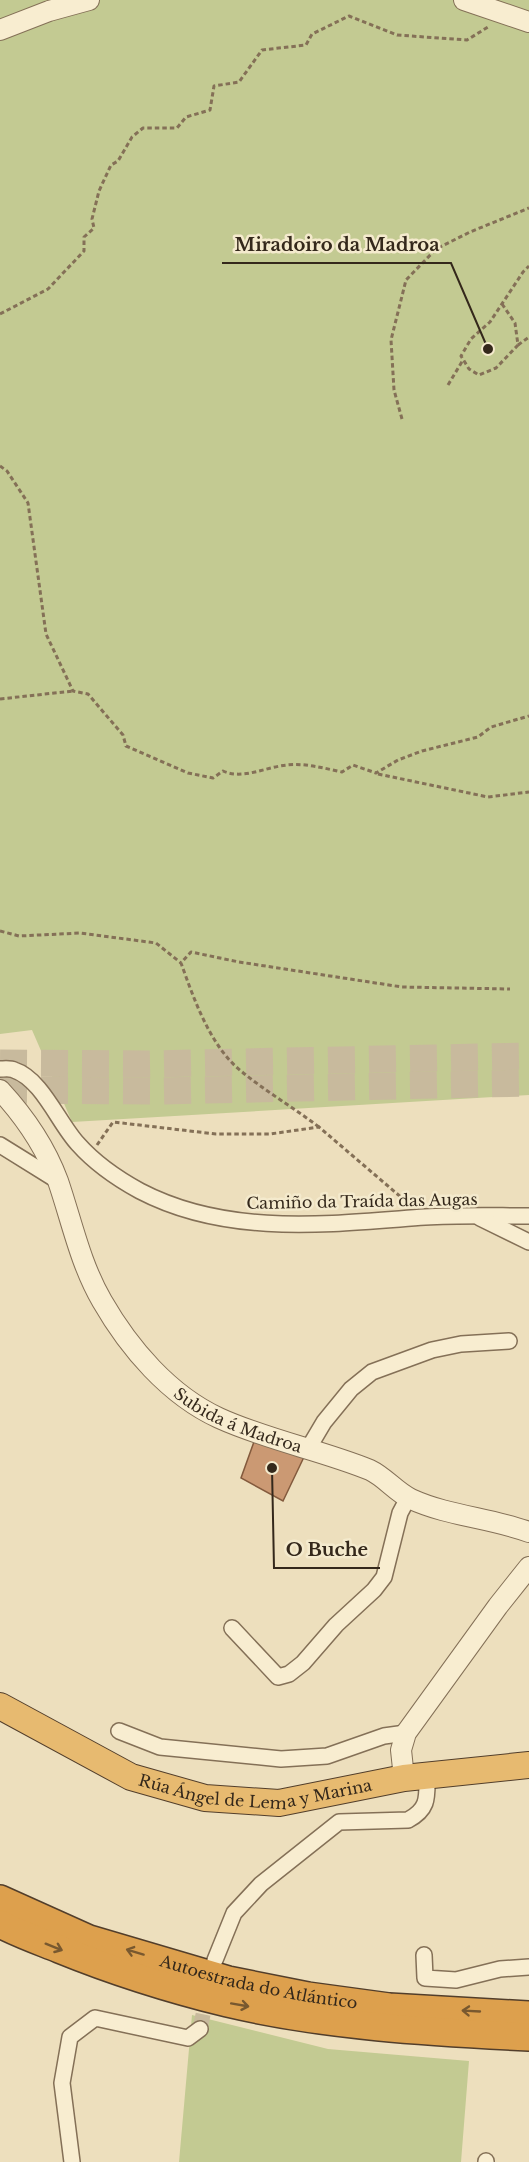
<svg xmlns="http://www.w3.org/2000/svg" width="529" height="2162" font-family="'Libre Baskerville',serif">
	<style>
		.green { fill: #c3ca92 }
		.building { fill: #cb9973; stroke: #835a3d; stroke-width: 1.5 }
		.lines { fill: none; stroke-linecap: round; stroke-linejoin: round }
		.minor-tunnel { stroke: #c8ba9d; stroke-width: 15; stroke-dasharray: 15 8; stroke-linecap: butt }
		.motorway-tunnel { stroke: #c8ba9d; stroke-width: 27; stroke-dasharray: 27 14; stroke-linecap: butt }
		.minor-casing { stroke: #847057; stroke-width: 18 }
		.tertiary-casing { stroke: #847057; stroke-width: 22 }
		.trunk-casing { stroke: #523e2b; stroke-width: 28 }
		.motorway-casing { stroke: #523e2b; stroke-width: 30 }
		.path { stroke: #847057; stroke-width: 3; stroke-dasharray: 4.5 3; stroke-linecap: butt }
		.minor { stroke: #f8edd0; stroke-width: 15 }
		.tertiary { stroke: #f8edd0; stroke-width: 20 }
		.trunk { stroke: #e7ba70; stroke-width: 26 }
		.motorway { stroke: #dda04d; stroke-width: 27 }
		.oneway { stroke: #78582f }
		.labels { text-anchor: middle; stroke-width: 5; stroke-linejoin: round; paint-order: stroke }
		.street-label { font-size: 16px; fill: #34281b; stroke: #f4eacd }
		.leader { fill: none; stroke: #34281b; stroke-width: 2 }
		.callout-dot { fill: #34281b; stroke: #f4eacd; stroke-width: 2 }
		.callout-label { font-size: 18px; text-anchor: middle; font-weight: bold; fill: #34281b; stroke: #f4eacd; stroke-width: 5; stroke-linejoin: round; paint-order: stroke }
	</style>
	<rect width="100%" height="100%" fill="#eddfbd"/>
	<!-- green -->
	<g class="green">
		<polygon points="0,0 529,0 529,1095 72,1122 32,1030 0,1034"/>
		<polygon points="192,2015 328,2049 469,2061 461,2162 179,2162"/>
	</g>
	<!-- building -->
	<polygon class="building" points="255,1439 304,1457 283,1501 241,1478"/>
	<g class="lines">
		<!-- minor-tunnel -->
		<polyline class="minor-tunnel" points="200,2029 208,1991"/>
		<!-- motorway-tunnel -->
		<g class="motorway-tunnel">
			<polyline points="0,1063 147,1064 529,1056"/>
			<polyline points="0,1090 162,1091 529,1083"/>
		</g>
		<!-- minor casing -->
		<g class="minor-casing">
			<g id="minor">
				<path d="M 0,1069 C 4,1069 10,1068 14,1070 C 42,1079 59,1124 78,1144 C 94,1162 118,1179 140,1191 C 228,1237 329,1224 425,1217 C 459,1215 494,1216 529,1216"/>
				<polyline points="0,1145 58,1181"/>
				<polyline points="480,1218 529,1242"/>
				<polyline points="308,1449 324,1422 351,1389 372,1372 432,1350 461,1344 509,1341"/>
				<polyline points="232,1628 278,1677 289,1674 303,1663 336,1625 374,1590 384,1577 400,1513 408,1498"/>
				<polyline points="119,1731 160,1747 281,1759 327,1756 384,1736 406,1733"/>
				<polyline points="424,1955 425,1978 456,1980 500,1969 529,1967"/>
				<path d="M 215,1960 L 234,1913 L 261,1884 L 339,1822 L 408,1820 C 429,1809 427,1797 427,1776"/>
				<polyline points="72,2162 62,2083 70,2037 95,2018 188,2038 200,2029"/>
				<polyline points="486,2162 486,2161"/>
			</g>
		</g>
		<!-- tertiary casing -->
		<g class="tertiary-casing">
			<g id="tertiary">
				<polyline points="464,0 529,22"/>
				<polyline points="0,30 49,11 89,0"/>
				<path id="s1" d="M 0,1090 C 25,1117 45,1146 58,1181 C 72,1222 80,1263 102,1301 C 129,1348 169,1395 219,1418 C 267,1440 321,1450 370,1470 C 385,1477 396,1492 411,1499 C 448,1516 491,1518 529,1532"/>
				<polyline points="404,1778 401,1750 406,1733 498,1606 529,1567"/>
			</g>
		</g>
		<!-- trunk casing -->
		<g class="trunk-casing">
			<g id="trunk">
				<path id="s2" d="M 0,1706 L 131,1777 L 205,1798 L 279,1803 L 404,1778 L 529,1765"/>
			</g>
		</g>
		<!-- motorway casing -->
		<g class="motorway-casing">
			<g id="motorway">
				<path id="s3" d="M 0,1899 L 89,1939 L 228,1980 L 308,1996 L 389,2007 L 529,2015"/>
				<path d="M 0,1924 C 19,1934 39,1941 59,1949 C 113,1971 170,1989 227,2003 C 325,2026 429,2032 529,2037"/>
			</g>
		</g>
		<!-- path -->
		<g class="path">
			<polyline points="502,304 515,323 518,345 496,368 479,375 469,369 461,356 471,339 490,322 523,272 529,266"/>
			<polyline points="0,314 48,289 84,251 84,237 94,228 92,219 99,191 111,165 118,161 132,137 143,128 177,128 186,117 210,110 214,86 239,82 262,50 306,45 312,34 349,16 397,35 467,40 488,27"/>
			<polyline points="518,345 529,337"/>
			<polyline points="448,385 463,360"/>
			<polyline points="402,419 394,390 391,340 406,280 436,249 470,232 529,208"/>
			<path d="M 0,466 L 7,471 L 28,503 L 46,634 L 73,691 L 88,694 L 123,735 L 126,746 L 188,773 L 213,778 L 223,771 C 242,780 266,767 287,765 C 306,763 323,768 342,772 L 353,765 L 376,773 L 398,760 L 422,751 L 478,737 L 491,727 L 529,716"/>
			<polyline points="0,699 73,691"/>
			<polyline points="378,774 488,797 529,792"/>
			<polyline points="0,931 19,936 80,933 156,943 181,963"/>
			<path d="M 319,1127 C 294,1108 265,1091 241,1071 C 210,1046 194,999 181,963 L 191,952 L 239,962 L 402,987 L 510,989"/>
			<polyline points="97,1145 113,1122 216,1134 270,1134 319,1127 409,1204"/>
		</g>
		<!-- minor -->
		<use href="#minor" class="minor"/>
		<!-- tertiary -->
		<use href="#tertiary" class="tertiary"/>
		<!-- trunk -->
		<use href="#trunk" class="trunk"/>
		<!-- motorway -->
		<use href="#motorway" class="motorway"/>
	</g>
	<!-- one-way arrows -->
	<defs><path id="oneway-shaft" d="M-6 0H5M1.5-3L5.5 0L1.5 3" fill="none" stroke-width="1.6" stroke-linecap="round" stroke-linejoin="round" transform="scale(1.5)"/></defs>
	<g class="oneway">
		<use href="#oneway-shaft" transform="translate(54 1947) rotate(22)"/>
		<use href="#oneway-shaft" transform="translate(135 1952) rotate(-163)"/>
		<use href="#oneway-shaft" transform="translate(240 2005) rotate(10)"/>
		<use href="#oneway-shaft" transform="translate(471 2011) rotate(-177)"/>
	</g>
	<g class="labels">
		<!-- street labels -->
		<g class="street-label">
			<text transform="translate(362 1201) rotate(-1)" y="6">Camiño da Traída das Augas</text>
			<text dy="6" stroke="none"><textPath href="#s1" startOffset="423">Subida á Madroa</textPath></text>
			<text dy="6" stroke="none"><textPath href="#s2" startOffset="276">Rúa Ángel de Lema y Marina</textPath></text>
			<text dy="6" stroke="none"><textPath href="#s3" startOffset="273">Autoestrada do Atlántico</textPath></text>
		</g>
	</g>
	<!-- callouts -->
	<path class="leader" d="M488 349L451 263H222M272 1468L274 1568H380"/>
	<g class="callout-dot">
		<circle cx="488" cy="349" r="6"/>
		<circle cx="272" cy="1468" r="6"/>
	</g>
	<g class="callout-label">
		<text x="337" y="251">Miradoiro da Madroa</text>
		<text x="327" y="1556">O Buche</text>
	</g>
</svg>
